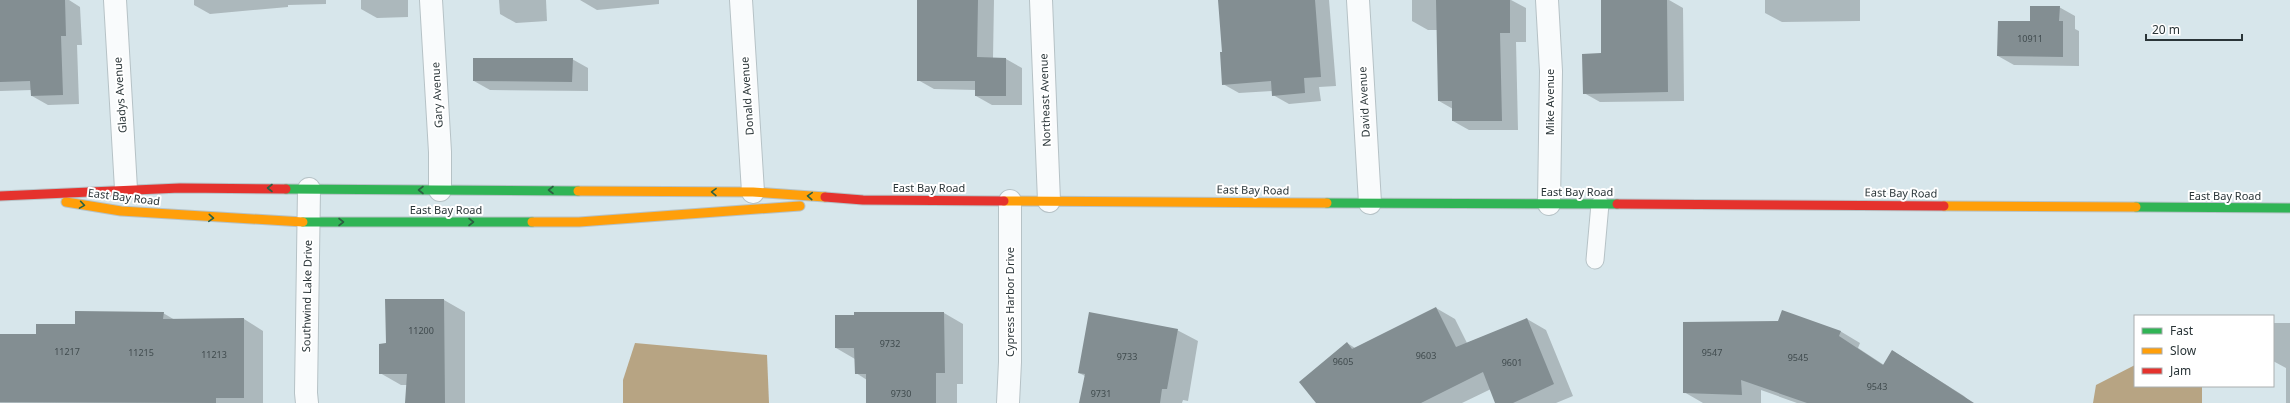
<svg xmlns="http://www.w3.org/2000/svg" width="2290" height="403" font-family="'Noto Sans',sans-serif">
	<style>
		.water { fill: #b7a483 }
		.shadow { fill: #0003 }
		.building { fill: #838e92 }
		.lines { fill: none; stroke-linecap: round; stroke-linejoin: round }
		.lane-casing { stroke: #b6c2c6; stroke-width: 19 }
		.street-casing { stroke: #b6c2c6; stroke-width: 24 }
		.fast-casing { stroke: #b6c2c6; stroke-width: 11 }
		.slow-casing { stroke: #b6c2c6; stroke-width: 11 }
		.jam-casing { stroke: #b6c2c6; stroke-width: 11 }
		.lane { stroke: #f9fbfc; stroke-width: 17 }
		.street { stroke: #f9fbfc; stroke-width: 22 }
		.fast { stroke: #30b455; stroke-width: 9 }
		.slow { stroke: #ff9f0a; stroke-width: 9 }
		.jam { stroke: #e5322d; stroke-width: 9 }
		.oneway { stroke: #2c6142 }
		.labels { text-anchor: middle; stroke-width: 4; stroke-linejoin: round; paint-order: stroke }
		.number-label { font-size: 9px; fill: #404b4e }
		.street-label { font-size: 11px; fill: #2a3538; stroke: #fff }
	</style>
	<rect width="100%" height="100%" fill="#d7e6eb"/>
	<!-- water -->
	<g class="water">
		<polygon points="635,343 767,355 769,403 623,403 623,380"/>
		<polygon points="2135,365 2135,386 2202,386 2202,403 2093,403 2096,385"/>
	</g>
	<!-- shadow -->
	<g class="shadow">
		<polygon points="0,0 69,0 80,7 82,45 77,45 79,104 48,105 32,96 32,90 0,91"/>
		<polygon points="194,0 326,0 326,4 288,5 288,7 210,14 194,5"/>
		<polygon points="361,0 408,0 408,17 377,18 361,9"/>
		<polygon points="499,0 546,0 547,21 516,23 500,14"/>
		<polygon points="580,0 659,0 659,4 597,10"/>
		<polygon points="918,0 994,0 993,58 1006,59 1022,68 1022,105 992,105 976,96 976,90 934,89 918,80"/>
		<polygon points="1219,0 1329,0 1336,86 1319,87 1321,101 1289,104 1273,95 1273,91 1239,93 1223,84 1223,52"/>
		<polygon points="1412,0 1511,0 1526,8 1526,42 1516,42 1518,130 1469,130 1453,121 1453,109 1439,101 1437,30 1428,30 1412,21"/>
		<polygon points="1602,0 1669,0 1683,8 1684,101 1600,102 1584,93 1602,54"/>
		<polygon points="1765,0 1860,0 1860,21 1782,22 1765,13"/>
		<polygon points="2059,7 2075,16 2075,29 2079,31 2079,66 2014,65 1998,56 2031,22"/>
		<polygon points="572,59 588,68 588,91 490,90 474,81"/>
		<polygon points="444,300 465,312 465,403 406,403 407,385 401,385 380,373 387,344"/>
		<polygon points="1436,308 1455,319 1467,343 1527,319 1546,330 1573,396 1556,403 1497,403 1491,389 1462,403 1318,403 1347,343 1355,348"/>
		<polygon points="163,313 175,320 244,319 263,331 263,403 0,403 0,335 37,335 76,325"/>
		<polygon points="944,313 963,324 963,384 957,384 957,403 867,403 867,380 856,373 855,359 836,348 855,316"/>
		<polygon points="2273,323 2290,323 2290,403 2286,403 2286,368 2273,361"/>
		<polygon points="1177,330 1198,341 1188,401 1183,400 1182,403 1081,403 1085,376 1079,373"/>
		<polygon points="1840,331 1860,343 1858,348 1884,365 1893,351 1964,396 1971,403 1797,403 1761,390 1761,403 1703,403 1684,392"/>
	</g>
	<!-- building -->
	<g class="building">
		<polygon points="0,0 65,0 66,36 61,36 63,95 31,96 30,81 0,82"/>
		<polygon points="917,0 978,0 977,57 1006,58 1006,96 975,96 975,81 917,81"/>
		<polygon points="1218,0 1315,0 1321,77 1304,78 1305,93 1272,96 1271,81 1222,85 1220,52 1222,52"/>
		<polygon points="1436,0 1510,0 1510,33 1500,33 1502,121 1452,121 1452,101 1438,101"/>
		<polygon points="1601,0 1667,0 1668,92 1583,94 1582,54 1601,53"/>
		<polygon points="2030,6 2060,6 2059,21 2063,21 2063,57 1997,56 1998,21 2030,21"/>
		<polygon points="473,58 573,58 572,82 473,81"/>
		<polygon points="385,299 444,299 445,403 405,403 407,374 379,374 379,344 386,343"/>
		<polygon points="1436,307 1456,347 1527,318 1554,384 1513,403 1495,403 1483,372 1421,403 1316,403 1299,382 1347,342 1352,349"/>
		<polygon points="1782,310 1841,331 1839,336 1883,365 1892,350 1974,403 1807,403 1741,380 1742,395 1683,393 1683,322 1778,321"/>
		<polygon points="75,311 164,312 163,319 244,318 244,398 216,398 216,403 0,402 0,334 36,334 36,324 75,324"/>
		<polygon points="854,312 944,312 945,373 936,373 936,403 866,403 866,374 855,374 854,348 835,348 835,315 854,315"/>
		<polygon points="1089,312 1178,329 1167,389 1162,389 1160,403 1079,403 1085,374 1078,373"/>
	</g>
	<g class="lines">
		<!-- lane casing -->
		<g class="lane-casing">
			<polyline id="lane" points="1595,260 1600,204"/>
		</g>
		<!-- street casing -->
		<g class="street-casing">
			<g id="street">
				<polyline points="115,0 126,189"/>
				<polyline points="431,0 440,152 440,190"/>
				<polyline points="741,0 753,192"/>
				<polyline points="1041,0 1049,201"/>
				<polyline points="1358,0 1370,203"/>
				<polyline points="1547,0 1551,71 1549,204"/>
				<polyline points="307,403 306,393 309,189"/>
				<polyline points="1008,403 1010,362 1010,201"/>
			</g>
		</g>
		<!-- fast casing -->
		<g class="fast-casing">
			<g id="fast">
				<polyline points="286,189 578,191"/>
				<polyline points="1327,203 1617,204"/>
				<polyline points="2136,207 2290,208"/>
				<polyline points="303,222 532,222"/>
			</g>
		</g>
		<!-- slow casing -->
		<g class="slow-casing">
			<g id="slow">
				<polyline points="578,191 753,192 825,197"/>
				<polyline points="1004,201 1327,203"/>
				<polyline points="66,202 121,211 303,222"/>
				<polyline points="1944,206 2136,207"/>
				<polyline points="532,222 579,222 800,206"/>
			</g>
		</g>
		<!-- jam casing -->
		<g class="jam-casing">
			<g id="jam">
				<polyline points="0,196 180,188 286,189"/>
				<polyline points="825,197 863,200 1004,201"/>
				<polyline points="1617,204 1944,206"/>
			</g>
		</g>
		<!-- lane -->
		<use href="#lane" class="lane"/>
		<!-- street -->
		<use href="#street" class="street"/>
		<!-- fast -->
		<use href="#fast" class="fast"/>
		<!-- slow -->
		<use href="#slow" class="slow"/>
		<!-- jam -->
		<use href="#jam" class="jam"/>
	</g>
	<!-- one-way arrows -->
	<defs><path id="oneway-chevron" d="M-2-3.5L2.5 0L-2 3.5" fill="none" stroke-width="1.6" stroke-linecap="round" stroke-linejoin="round"/></defs>
	<g class="oneway">
		<use href="#oneway-chevron" transform="translate(270 188) rotate(-180)"/>
		<use href="#oneway-chevron" transform="translate(421 190) rotate(-180)"/>
		<use href="#oneway-chevron" transform="translate(551 190) rotate(-180)"/>
		<use href="#oneway-chevron" transform="translate(714 192) rotate(-179)"/>
		<use href="#oneway-chevron" transform="translate(810 196) rotate(-176)"/>
		<use href="#oneway-chevron" transform="translate(82 205) rotate(9)"/>
		<use href="#oneway-chevron" transform="translate(211 218) rotate(4)"/>
		<use href="#oneway-chevron" transform="translate(341 222)"/>
		<use href="#oneway-chevron" transform="translate(471 222)"/>
	</g>
	<g class="labels">
		<!-- number labels -->
		<g class="number-label">
			<text x="2030" y="42">10911</text>
			<text x="421" y="334">11200</text>
			<text x="890" y="347">9732</text>
			<text x="67" y="355">11217</text>
			<text x="141" y="356">11215</text>
			<text x="1712" y="356">9547</text>
			<text x="214" y="358">11213</text>
			<text x="1426" y="359">9603</text>
			<text x="1127" y="360">9733</text>
			<text x="1798" y="361">9545</text>
			<text x="1343" y="365">9605</text>
			<text x="1512" y="366">9601</text>
			<text x="1877" y="390">9543</text>
			<text x="901" y="397">9730</text>
			<text x="1101" y="397">9731</text>
		</g>
		<!-- street labels -->
		<g class="street-label">
			<text transform="translate(120 95) rotate(-94)" y="4">Gladys Avenue</text>
			<text transform="translate(437 95) rotate(-93)" y="4">Gary Avenue</text>
			<text transform="translate(747 96) rotate(-94)" y="4">Donald Avenue</text>
			<text transform="translate(1045 100) rotate(-92)" y="4">Northeast Avenue</text>
			<text transform="translate(1364 102) rotate(-93)" y="4">David Avenue</text>
			<text transform="translate(1550 102) rotate(-90)" y="4">Mike Avenue</text>
			<text x="929" y="192">East Bay Road</text>
			<text transform="translate(1253 190) rotate(1)" y="4">East Bay Road</text>
			<text x="1577" y="196">East Bay Road</text>
			<text transform="translate(1901 193) rotate(1)" y="4">East Bay Road</text>
			<text x="2225" y="200">East Bay Road</text>
			<text transform="translate(124 197) rotate(7)" y="4">East Bay Road</text>
			<text x="446" y="214">East Bay Road</text>
			<text transform="translate(307 296) rotate(-89)" y="4">Southwind Lake Drive</text>
			<text transform="translate(1010 302) rotate(-90)" y="4">Cypress Harbor Drive</text>
		</g>
	</g>
	<!-- legend -->
	<rect x="2134" y="315" width="140" height="72" fill="#ffffff" stroke="#aaaeaf"/>
	<rect x="2142" y="328" width="20" height="6" fill="#30b455" stroke="#aaaeaf"/>
	<text x="2170" y="335" font-size="12" fill="#2a3538">Fast</text>
	<rect x="2142" y="348" width="20" height="6" fill="#ff9f0a" stroke="#aaaeaf"/>
	<text x="2170" y="355" font-size="12" fill="#2a3538">Slow</text>
	<rect x="2142" y="368" width="20" height="6" fill="#e5322d" stroke="#aaaeaf"/>
	<text x="2170" y="375" font-size="12" fill="#2a3538">Jam</text>
	<!-- scale -->
	<path d="M2146 34v6h96v-6" fill="none" stroke="#2a3538" stroke-width="2"/>
	<text x="2152" y="34" font-size="12" fill="#2a3538" stroke="#ffffff" stroke-width="3" paint-order="stroke">20 m</text>
</svg>
